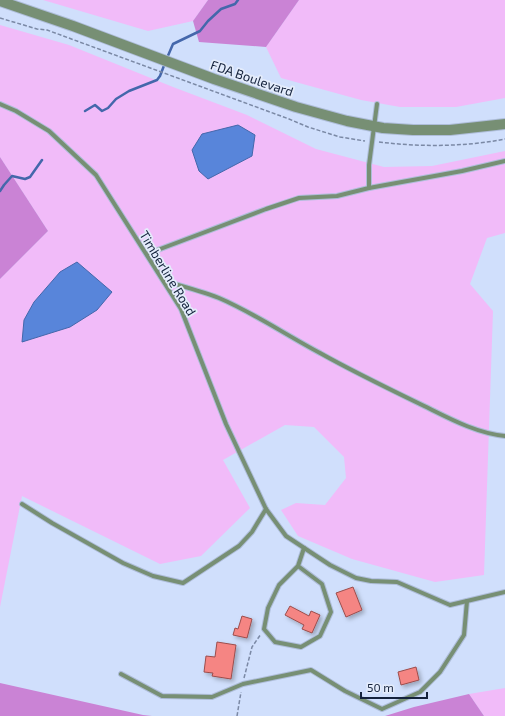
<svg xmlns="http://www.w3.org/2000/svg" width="505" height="716" font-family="'Exo 2',sans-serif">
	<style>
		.green { fill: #f1bbf9 }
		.forest { fill: #ca83d5 }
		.water { fill: #5885da; stroke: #4467ab }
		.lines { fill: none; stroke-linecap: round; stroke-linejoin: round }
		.stream { stroke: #4467ab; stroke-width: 2.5 }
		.building { fill: #f58583; stroke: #9c4d4c; filter: url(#shadow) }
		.service-casing { stroke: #aebdd9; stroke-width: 6 }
		.tertiary-casing { stroke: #aebdd9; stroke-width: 12 }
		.path { stroke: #7b89a5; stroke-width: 1.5; stroke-dasharray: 4 2; stroke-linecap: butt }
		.service { stroke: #778f74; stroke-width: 4 }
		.tertiary { stroke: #778f74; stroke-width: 10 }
		.labels { text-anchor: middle; stroke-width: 3.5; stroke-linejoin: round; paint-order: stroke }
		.street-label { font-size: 13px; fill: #14223c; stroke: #e4ecfb }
	</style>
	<defs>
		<filter id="shadow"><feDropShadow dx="2.5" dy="2.5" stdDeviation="2" flood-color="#0004"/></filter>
	</defs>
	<rect width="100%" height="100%" fill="#d0dffc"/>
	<!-- green -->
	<g class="green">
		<polygon points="43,0 208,0 193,21 148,31"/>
		<polygon points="299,0 505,0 505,98 456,107 400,107 361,100 281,78 266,47"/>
		<polygon points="0,25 69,45 173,87 247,115 316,149 384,167 432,166 505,151 505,233 487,238 470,284 493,311 484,575 435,582 352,559 298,536 281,510 296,503 325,505 346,478 344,457 314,427 285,425 223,460 250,508 201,556 160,564 22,496 0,607 0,279 48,231 0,157"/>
		<polygon points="505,688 505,716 484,716 469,694"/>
	</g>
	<!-- forest -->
	<g class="forest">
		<polygon points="208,0 299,0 266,47 199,42 193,21"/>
		<polygon points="0,157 48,231 0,279"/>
		<polygon points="0,683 143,715 152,716 0,716"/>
		<polygon points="469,694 484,716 385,716 414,707"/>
	</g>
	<!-- water -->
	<g class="water">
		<polygon points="238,125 255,135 252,156 208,179 199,171 192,150 202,134"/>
		<polygon points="77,262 112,292 97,310 70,327 22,342 24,320 34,302 60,272"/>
	</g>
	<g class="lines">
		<!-- stream -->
		<g class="stream">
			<polyline points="167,58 173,44 200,31 208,21 221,9 235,4 238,0"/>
			<polyline points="85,111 95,105 102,111 108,108 116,99 129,91 157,80 160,76 165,63"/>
			<polyline points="0,191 4,185 12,176 25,179 30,177 42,160"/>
		</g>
	</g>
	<!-- building -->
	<g class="building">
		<polygon points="353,587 362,610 346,617 336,593"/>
		<polygon points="290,606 309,616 311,611 320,615 312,633 302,629 304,625 285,615"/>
		<polygon points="242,616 252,619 247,638 233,635 235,628 238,629"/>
		<polygon points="217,642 236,645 231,679 212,676 213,673 204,672 206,656 215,657"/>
		<polygon points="416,667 419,680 401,685 398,672"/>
	</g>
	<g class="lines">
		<!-- service casing -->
		<g class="service-casing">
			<g id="service">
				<polyline points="0,104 16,111 49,131 96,175 181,309 226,424 266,509 286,536 330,565 356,578 371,581 397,582 450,605 505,592"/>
				<polyline points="377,104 369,165 369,188 462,171 505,161"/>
				<polyline points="147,254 266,209 299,198 337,196 369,188"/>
				<path d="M 164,281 C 182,286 201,291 219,298 C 254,313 286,335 320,353 C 352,371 385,387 418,403 C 445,416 474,433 505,436"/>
				<polyline points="22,504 52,523 123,563 153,576 183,583 239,546 252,532 266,509"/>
				<polyline points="298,566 322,584 331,612 320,636 301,647 275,642 264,629 268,608 279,585 298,566 304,548"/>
				<polyline points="121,674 162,696 212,697 243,684 311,670 345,691 382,709 420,692 440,672 464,635 467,601"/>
			</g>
		</g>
		<!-- tertiary casing -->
		<g class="tertiary-casing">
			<polyline id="tertiary" points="0,1 73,26 214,79 296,107 347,121 383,128 413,130 450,130 496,125 505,124"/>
		</g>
		<!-- path -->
		<g class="path">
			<polyline points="0,18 37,29 47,30 289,119 308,127 340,137 365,141"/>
			<path d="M 379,142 C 420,147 464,147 505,139"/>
			<polyline points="244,678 252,647 261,634"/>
			<polyline points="237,716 241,692"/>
		</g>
		<!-- service -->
		<use href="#service" class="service"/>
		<!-- tertiary -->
		<use href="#tertiary" class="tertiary"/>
	</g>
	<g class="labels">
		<!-- street labels -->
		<g class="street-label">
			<text transform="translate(252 78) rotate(19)" y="5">FDA Boulevard</text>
			<text transform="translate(168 273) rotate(59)" y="5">Timberline Road</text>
		</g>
	</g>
	<!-- scale -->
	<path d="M361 692v6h66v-6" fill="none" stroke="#14223c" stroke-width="2"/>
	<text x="367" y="692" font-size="12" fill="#14223c" stroke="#e4ecfb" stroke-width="3" paint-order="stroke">50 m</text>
</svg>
